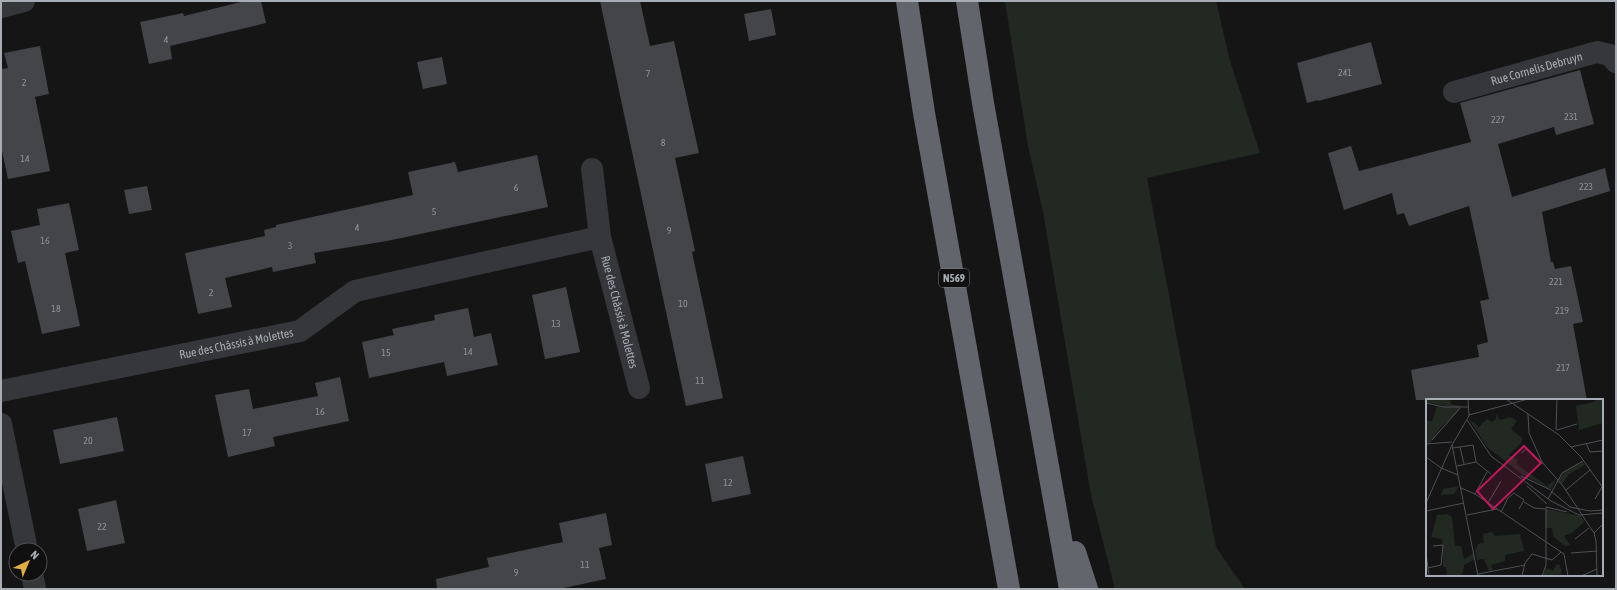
<svg xmlns="http://www.w3.org/2000/svg" width="1617" height="590" font-family="'Asap Condensed',sans-serif">
	<style>
		.green { fill: #212922 }
		.building { fill: #444549 }
		.lines { fill: none; stroke-linecap: round; stroke-linejoin: round }
		.street { stroke: #36373b; stroke-width: 22 }
		.highway { stroke: #63656c; stroke-width: 22 }
		.labels { text-anchor: middle; stroke-width: 3.5; stroke-linejoin: round; paint-order: stroke }
		.number-label { font-size: 10px; fill: #8f929a }
		.shield { fill: #101011; stroke: #7a7d84; stroke-width: 1 }
		.shield-label { font-size: 11px; font-weight: bold; fill: #a8acb5 }
		.street-label { font-size: 12px; fill: #a8acb5; stroke: #101011 }
		.inset-road { fill: none; stroke: #505156; stroke-width: 1 }
		.view { fill: #c2185b; fill-opacity: 0.15; stroke: #c2185b; stroke-width: 2 }
		.inset-edge { fill: none; stroke: #a8acb5; stroke-width: 2 }
	</style>
	<rect width="100%" height="100%" fill="#151516"/>
	<!-- green -->
	<polygon class="green" points="1005,1 1216,1 1230,61 1260,153 1147,178 1216,547 1245,589 1115,589 1091,495 1043,212 1028,146"/>
	<!-- building -->
	<g class="building">
		<polygon points="245,1 261,1 266,23 170,46 172,59 149,64 140,22 183,13 184,16"/>
		<polygon points="600,1 640,1 650,46 674,41 699,153 675,158 695,251 692,252 723,398 686,406"/>
		<polygon points="771,9 776,35 749,41 744,14"/>
		<polygon points="1371,42 1382,84 1318,101 1318,100 1307,103 1297,63"/>
		<polygon points="40,46 49,94 35,97 50,171 8,179 1,146 1,69 8,68 4,53"/>
		<polygon points="442,57 447,84 423,89 417,62"/>
		<polygon points="1580,70 1594,124 1556,135 1554,127 1498,144 1512,197 1605,168 1610,191 1542,212 1551,262 1553,262 1555,269 1571,266 1583,322 1573,324 1587,400 1416,400 1411,370 1479,357 1477,345 1488,342 1480,301 1489,299 1469,206 1409,226 1404,213 1397,215 1392,193 1344,210 1328,153 1351,146 1359,171 1471,142 1460,103"/>
		<polygon points="537,155 548,207 387,241 314,253 316,263 273,272 272,267 225,278 232,307 198,314 185,253 265,236 264,230 276,227 276,225 413,195 408,172 455,162 458,172"/>
		<polygon points="147,186 152,210 129,214 124,190"/>
		<polygon points="69,203 79,250 65,253 80,326 42,334 25,261 18,263 11,231 40,225 37,209"/>
		<polygon points="566,287 580,352 545,359 532,295"/>
		<polygon points="468,308 474,337 491,333 498,365 447,376 444,362 369,378 362,342 394,335 392,329 435,320 434,315"/>
		<polygon points="340,377 349,421 273,437 275,446 228,457 215,395 249,389 253,409 318,396 315,383"/>
		<polygon points="117,417 124,451 60,464 53,430"/>
		<polygon points="743,456 751,494 712,502 705,464"/>
		<polygon points="116,500 125,543 87,551 78,509"/>
		<polygon points="606,513 612,545 599,548 606,579 559,589 437,589 436,579 489,567 487,558 563,542 559,523"/>
	</g>
	<g class="lines">
		<!-- street -->
		<g class="street">
			<polyline points="1,7 24,1"/>
			<path id="s1" d="M 1454,92 L 1597,52 L 1610,55 L 1616,62"/>
			<path id="s2" d="M 592,169 L 600,237 L 639,388"/>
			<path id="s3" d="M 1,391 L 300,331 L 355,291 L 600,237"/>
			<polyline points="1,424 27,550"/>
			<polyline points="32,574 35,589"/>
		</g>
		<!-- highway -->
		<g class="highway">
			<polyline points="907,1 924,113 1009,589"/>
			<polyline points="967,1 983,103 1070,589"/>
			<polyline points="1075,552 1087,589"/>
		</g>
	</g>
	<g class="labels">
		<!-- number labels -->
		<g class="number-label">
			<text x="166" y="43">4</text>
			<text x="1345" y="76">241</text>
			<text x="648" y="77">7</text>
			<text x="24" y="86">2</text>
			<text x="1571" y="120">231</text>
			<text x="1498" y="123">227</text>
			<text x="663" y="146">8</text>
			<text x="25" y="162">14</text>
			<text x="1586" y="190">223</text>
			<text x="516" y="191">6</text>
			<text x="434" y="215">5</text>
			<text x="357" y="231">4</text>
			<text x="669" y="234">9</text>
			<text x="45" y="244">16</text>
			<text x="290" y="249">3</text>
			<text x="1556" y="285">221</text>
			<text x="211" y="296">2</text>
			<text x="683" y="307">10</text>
			<text x="56" y="312">18</text>
			<text x="1562" y="314">219</text>
			<text x="556" y="327">13</text>
			<text x="468" y="355">14</text>
			<text x="386" y="356">15</text>
			<text x="1563" y="371">217</text>
			<text x="700" y="384">11</text>
			<text x="320" y="415">16</text>
			<text x="247" y="436">17</text>
			<text x="88" y="444">20</text>
			<text x="728" y="486">12</text>
			<text x="102" y="530">22</text>
			<text x="585" y="568">11</text>
			<text x="516" y="576">9</text>
		</g>
		<!-- shield labels -->
		<rect class="shield" x="939" y="269" width="30" height="18" rx="3"/>
		<g class="shield-label">
			<text x="954" y="282">N569</text>
		</g>
		<!-- street labels -->
		<g class="street-label">
			<text dy="4" stroke="none"><textPath href="#s1" startOffset="86">Rue Cornelis Debruyn</textPath></text>
			<text dy="4" stroke="none"><textPath href="#s2" startOffset="146">Rue des Châssis à Molettes</textPath></text>
			<text dy="4" stroke="none"><textPath href="#s3" startOffset="240">Rue des Châssis à Molettes</textPath></text>
		</g>
	</g>
	<!-- overview -->
	<g transform="translate(1426 399)">
		<rect width="177" height="177" fill="#151516"/>
		<path d="M 0,0 L 24,0 L 25,5 L 35,7 L 30,15 L 14,29 L 4,45 L 0,45 L 0,22 L 6,22 L 11,7 L 30,9 L 0,3 ZM 171,0 L 177,0 L 177,24 L 153,31 L 150,7 L 168,3 ZM 70,15 L 74,21 L 84,18 L 91,22 L 85,30 L 96,39 L 95,44 L 83,56 L 92,61 L 90,65 L 121,87 L 130,80 L 125,90 L 97,76 L 61,48 L 43,20 L 53,28 L 61,20 L 66,23 L 70,20 ZM 157,63 L 159,66 L 143,75 L 136,85 L 133,81 L 138,73 ZM 33,87 L 28,95 L 15,96 L 17,90 ZM 120,110 L 155,117 L 158,123 L 146,134 L 138,137 L 144,146 L 139,147 L 127,137 L 126,129 L 119,129 ZM 21,115 L 26,118 L 29,147 L 35,147 L 38,160 L 48,154 L 49,160 L 38,166 L 37,174 L 32,177 L 18,177 L 21,175 L 20,168 L 17,168 L 16,140 L 5,138 L 11,116 ZM 66,133 L 69,137 L 94,135 L 98,152 L 79,156 L 79,162 L 65,166 L 67,171 L 63,172 L 58,160 L 51,161 L 49,151 L 52,145 L 58,144 L 57,135 ZM 131,165 L 134,166 L 136,175 L 117,177 L 120,169 L 127,172 Z" fill="#212922"/>
		<path class="inset-road" d="M 42,0 L 43,17 L 26,46 L 52,177M 80,0 L 133,36 L 155,58 L 177,89M 0,4 L 18,8 L 43,8M 102,15 L 103,34 L 116,63 L 137,87 L 168,134 L 170,142 L 171,177M 43,16 L 102,0M 41,21 L 65,57 L 125,102 L 153,116 L 177,114M 130,31 L 131,0M 131,31 L 151,25M 6,41 L 34,9M 160,44 L 164,53 L 177,52M 0,45 L 26,43M 34,48 L 38,65M 145,48 L 177,41M 27,49 L 47,46 L 50,63 L 31,67M 96,54 L 100,49 L 114,62M 0,58 L 15,69 L 32,76M 50,63 L 65,75M 95,77 L 125,91M 101,87 L 121,105M 35,89 L 49,95 L 138,155 L 142,177M 140,91 L 164,71M 125,92 L 144,108 L 164,112 L 177,111M 49,95 L 61,73M 122,100 L 136,74 L 157,62M 169,100 L 176,88M 98,103 L 108,109 L 119,110M 0,104 L 26,46M 62,104 L 75,82M 120,108 L 141,113M 0,112 L 38,104M 75,113 L 82,99 L 88,94 L 98,101 L 93,110M 41,116 L 71,110M 168,134 L 177,125M 149,140 L 163,129M 0,154 L 3,177M 145,154 L 171,152M 2,169 L 15,166 L 17,146 L 7,147M 52,175 L 99,166M 96,177 L 99,164 L 106,155 L 126,161 L 135,153M 116,177 L 120,166 L 120,108M 155,177 L 171,170"/>
		<path class="view" d="M 98,47 L 115,64 L 67,110 L 51,92 Z"/>
		<rect width="177" height="177" class="inset-edge"/>
	</g>
	<!-- border -->
	<rect width="1617" height="590" fill="none" stroke="#a8acb5" stroke-width="4"/>
	<!-- north arrow -->
	<g transform="translate(28 562) rotate(44)"><circle r="19" fill="#101011" stroke="#4d4e53"/>
	<path d="M0-3L7 15L0 10L-7 15Z" fill="#e1ae42"/>
	<text y="-6" font-size="11" font-weight="bold" text-anchor="middle" fill="#a8acb5">N</text>
	</g>
</svg>
